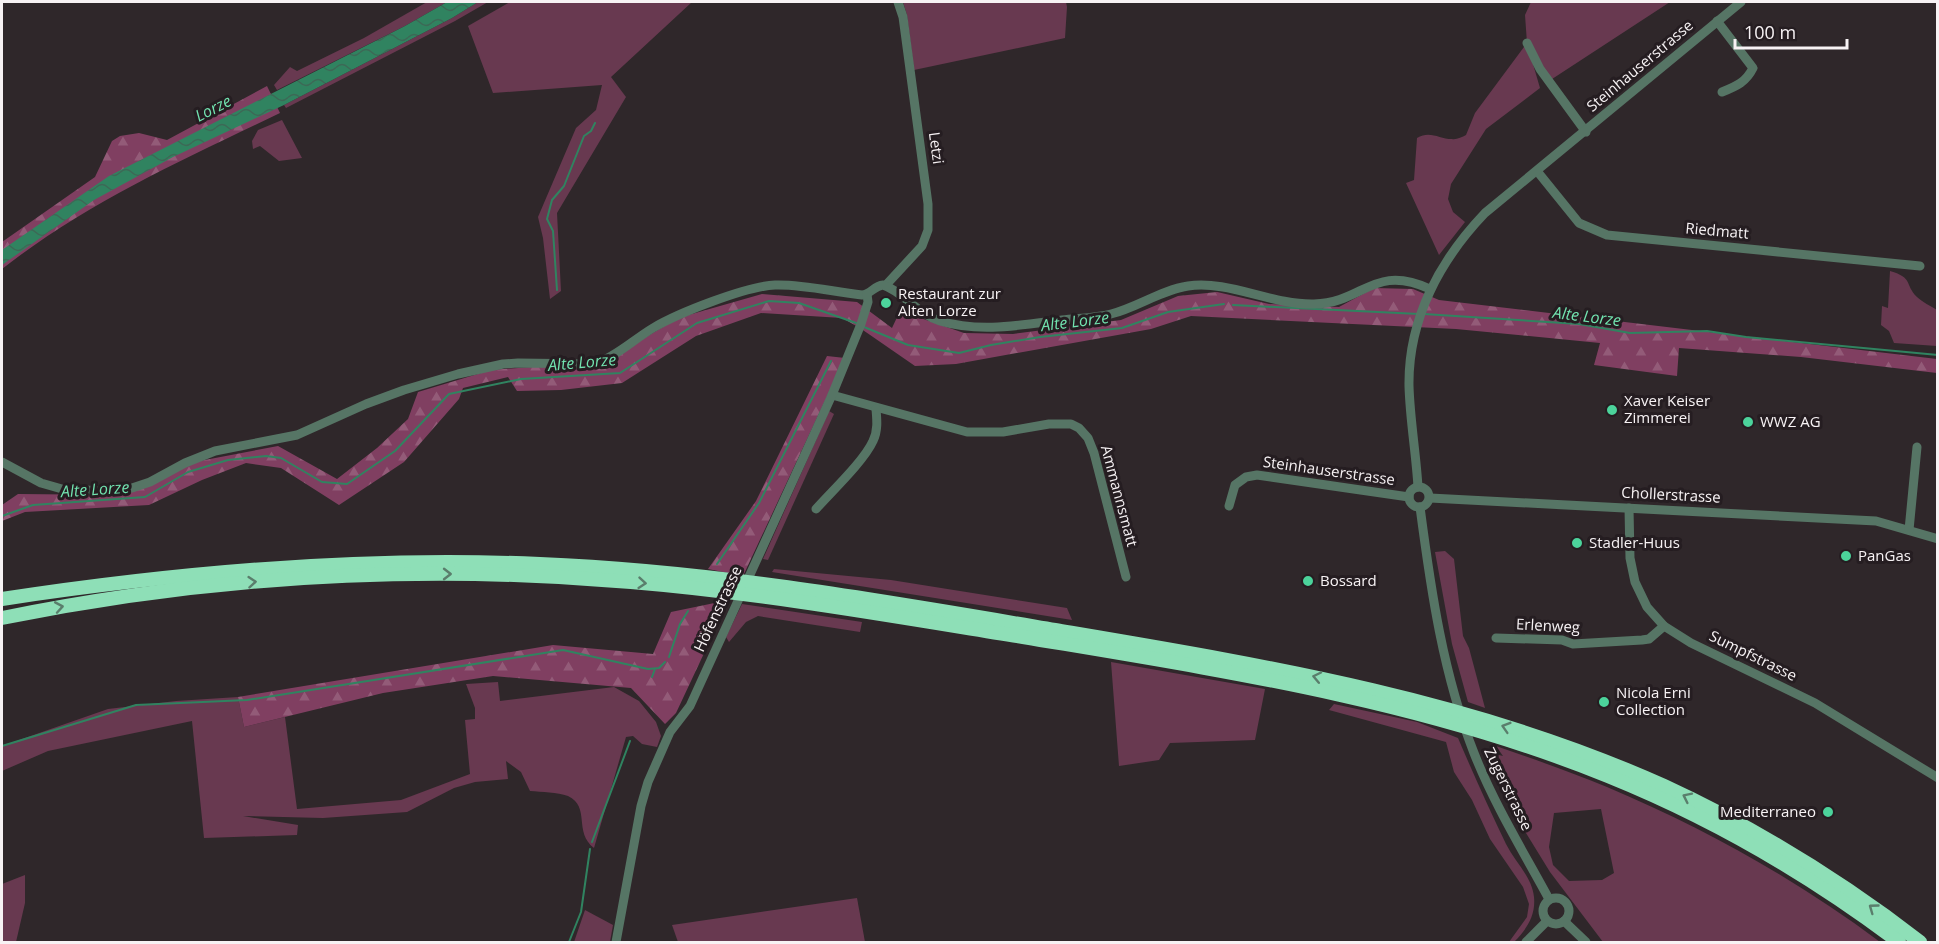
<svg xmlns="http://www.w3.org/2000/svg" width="1939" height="944" font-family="'Open Sans',sans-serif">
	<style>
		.green { fill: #683950; fill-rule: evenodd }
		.forest { fill: url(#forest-firs) }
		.water { fill: url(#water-waves) }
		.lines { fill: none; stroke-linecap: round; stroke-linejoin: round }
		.stream { stroke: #308360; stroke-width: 2 }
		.minor { stroke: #567565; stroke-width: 9 }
		.highway { stroke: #8edfb7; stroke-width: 14 }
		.oneway { stroke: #5a7e6c }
		.poi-dot { fill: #4cd39b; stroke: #251d21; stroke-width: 2 }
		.labels { text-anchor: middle; stroke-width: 6; stroke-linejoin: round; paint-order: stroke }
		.street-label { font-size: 15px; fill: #f7f2f4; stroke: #251d21 }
		.poi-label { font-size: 15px; fill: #f7f2f4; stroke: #251d21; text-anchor: start }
		.water-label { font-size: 16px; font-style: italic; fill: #72e4b0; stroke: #251d21 }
	</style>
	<defs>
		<pattern id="forest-firs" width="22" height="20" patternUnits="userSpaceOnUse" patternTransform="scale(1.5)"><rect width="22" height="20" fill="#803f61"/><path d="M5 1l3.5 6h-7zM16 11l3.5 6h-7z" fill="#935b78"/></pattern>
		<pattern id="water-waves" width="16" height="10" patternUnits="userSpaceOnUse" patternTransform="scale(1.5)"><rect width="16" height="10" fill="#308360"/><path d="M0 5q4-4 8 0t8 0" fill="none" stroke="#3c6956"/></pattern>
	</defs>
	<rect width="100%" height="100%" fill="#2f272a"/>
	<!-- green -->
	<g class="green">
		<polygon points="427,2 447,2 405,26 277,90 274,85 290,67 297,71 364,38"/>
		<polygon points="478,2 488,2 455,21 286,108 284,105 452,18"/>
		<polygon points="510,2 692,2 611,77 626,97 557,213 561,291 550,299 543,238 538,217 576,128 596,110 602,85 493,93 468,26"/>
		<polygon points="903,2 1066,2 1067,7 1065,38 914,70 907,15"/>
		<path d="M 1531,2 L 1670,2 L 1549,81 L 1528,47 L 1540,88 L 1486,129 L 1451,184 L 1448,199 L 1453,212 L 1465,222 L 1439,255 L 1406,183 L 1414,180 L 1417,138 C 1430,130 1439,139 1452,139 C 1456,140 1462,137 1466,135 L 1475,113 L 1527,43 L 1525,15 Z"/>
		<polygon points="282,120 302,158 279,161 260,146 253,149 252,141 258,130"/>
		<path d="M 1890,271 C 1914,278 1904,284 1917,297 C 1922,302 1931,306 1937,310 L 1937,346 L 1894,343 L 1889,331 L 1881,325 L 1882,306 L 1888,308 Z"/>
		<polygon points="829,411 834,414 768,560 763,559"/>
		<polygon points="1445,551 1454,559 1463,636 1469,648 1485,708 1468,702 1452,644 1435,552"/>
		<polygon points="774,569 891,580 1067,608 1072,620 772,572"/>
		<polygon points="742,604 862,622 860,632 758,616 746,622 729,642 726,637"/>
		<polygon points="1111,662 1265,689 1255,740 1170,743 1159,760 1119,766"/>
		<path d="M 498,682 L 500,701 L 614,687 L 639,701 L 656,722 L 661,736 L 657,747 L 642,744 L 633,736 L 626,737 L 594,848 C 573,832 591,807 568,796 C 557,792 542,792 530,791 L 521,772 L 506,761 L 508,779 L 475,782 L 454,788 L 407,812 L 323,818 L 243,816 L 298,825 L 297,835 L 204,838 L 192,721 L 48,751 L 2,771 L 2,746 L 108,709 L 176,701 L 238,697 L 244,727 L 285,717 L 297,809 L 401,800 L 470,774 L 465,720 L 475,719 L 475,708 L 466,684 Z"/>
		<path d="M 1334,704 L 1417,722 L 1458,738 C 1473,773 1489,809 1506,844 C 1515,862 1532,877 1534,897 C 1536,916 1526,930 1514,942 L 1509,942 L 1527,917 L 1529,904 L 1523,887 L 1490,839 L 1472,800 L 1454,772 L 1446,742 L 1329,710 Z"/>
		<path d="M 1496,746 C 1533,759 1571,772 1607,787 C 1704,828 1796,879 1880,942 L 1603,942 L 1550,872 L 1518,820 L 1486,752 L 1503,756 ZM 1601,809 L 1614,873 L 1602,880 L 1569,881 L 1553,865 L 1549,847 L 1554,813 Z"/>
		<polygon points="25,875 25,903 16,942 2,942 2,884"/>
		<polygon points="857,898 865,942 678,942 672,925"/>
		<polygon points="585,910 613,925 610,942 574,942"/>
	</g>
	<!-- forest -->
	<g class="forest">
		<path d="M 267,86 L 280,113 C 184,159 86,203 2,269 L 2,242 L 95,177 L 112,141 L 120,136 L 139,133 L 167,140 Z"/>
		<polygon points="1374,288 1413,289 1439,300 1937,359 1937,373 1801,357 1679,348 1677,376 1594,365 1600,343 1456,329 1191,316 1151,329 956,364 915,366 860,328 842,318 761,313 696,336 622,383 561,390 517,391 508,377 463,388 459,399 404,462 339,505 281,468 246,463 202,480 149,505 25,512 2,521 2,505 18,494 118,495 189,463 278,446 337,479 377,448 408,419 418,392 491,370 560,365 594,368 678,318 762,294 857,302 892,328 900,311 964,333 1013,334 1121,320 1178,296 1217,292 1269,304 1339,307"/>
		<polygon points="827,356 845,358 743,576 708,569 756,501"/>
		<polygon points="729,600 676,713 665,724 631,688 493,676 383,693 244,727 238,697 553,645 653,654 671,612"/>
	</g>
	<!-- water -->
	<polygon class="water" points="447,2 478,2 452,18 284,105 173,157 94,200 2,265 2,250 109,176 405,26"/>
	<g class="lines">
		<!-- stream -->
		<g class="stream">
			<polyline points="557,290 553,231 547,219 552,200 564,186 584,136 591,131 595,123"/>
			<polyline points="1233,305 1419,314"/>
			<polyline points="1424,314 1579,324 1630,333 1707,331 1746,337 1938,355"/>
			<polyline points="864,327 908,345 959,353 991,345 1040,337 1122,328 1168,312 1224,304"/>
			<polyline points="2,516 33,505 145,497 188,472 228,460 266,456 281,458 322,482 347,484 395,451 449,394 521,379 620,373 697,323 769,301 799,303 859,324"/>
			<polyline points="717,564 759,503 831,361"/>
			<polyline points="669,657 680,624 688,611"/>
			<polyline points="652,677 655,669"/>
			<polyline points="2,746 136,705 247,700 563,650 648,669 659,668 665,662"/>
			<polyline points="592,842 630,741"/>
			<polyline points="569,942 581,912 590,849"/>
		</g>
		<!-- minor -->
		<g class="minor">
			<path d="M 1717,21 L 1753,68 C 1746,82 1737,86 1722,92"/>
			<polyline points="1527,43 1540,69 1586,132"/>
			<polyline points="1537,171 1579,223 1607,235 1920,266"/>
			<polyline points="886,285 922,246 928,230 928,204 903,17 898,2"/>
			<polyline points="832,395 967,432 1003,432 1049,424 1071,424 1079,428 1088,438 1094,453 1126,577"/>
			<path d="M 2,462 L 41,483 L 62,489 L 107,491 L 132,488 L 150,482 L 185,463 L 215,451 L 297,435 L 366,404 L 404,390 L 458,374 L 503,364 L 518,363 L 595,364 C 617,356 633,340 653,328 C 678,313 747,286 775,285 C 804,284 833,292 862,295 C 871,294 874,286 883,285 C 904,292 917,314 940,321 C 980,333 1021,325 1062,320 C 1078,318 1095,318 1111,314 C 1138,307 1161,290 1188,286 C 1229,280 1271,305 1314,304 C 1364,303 1373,263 1430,289"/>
			<circle cx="1419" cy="497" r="10"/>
			<path d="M 1418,487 C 1416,453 1410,420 1409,386 C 1408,319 1440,260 1485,213 L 1741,2"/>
			<polyline points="1430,498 1876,521 1938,539"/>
			<polyline points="1229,506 1235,485 1246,477 1257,475 1409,497"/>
			<path d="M 1420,507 C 1431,591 1443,674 1474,753 C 1494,804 1523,851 1549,899"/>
			<polyline points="1629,508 1630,558 1635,582 1647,607 1664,626 1691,643 1815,703 1938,778"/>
			<path d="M 816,509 C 831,492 864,461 873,441 C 878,431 877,420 876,409"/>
			<polyline points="1909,530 1917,447"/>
			<polyline points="1496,638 1562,640 1573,644 1642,640 1649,639 1664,626"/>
			<circle cx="1556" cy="911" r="13"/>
			<polyline points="1564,921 1586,942"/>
			<polyline points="616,942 641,806 648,782 670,732 690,706 832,395 861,324 868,302 867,294"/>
			<polyline points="1526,942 1547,921"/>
		</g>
		<!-- highway -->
		<g class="highway">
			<path d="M 2,599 C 179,572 360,556 540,564 C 713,571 884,601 1055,630 C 1262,665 1472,699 1664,786 C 1755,828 1841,881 1920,942"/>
			<path d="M 2,618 C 208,576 421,564 631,582 C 763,593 892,616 1023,637 C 1220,670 1421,700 1608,776 C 1712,818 1810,875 1899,942"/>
		</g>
	</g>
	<!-- one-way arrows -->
	<defs><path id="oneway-chevron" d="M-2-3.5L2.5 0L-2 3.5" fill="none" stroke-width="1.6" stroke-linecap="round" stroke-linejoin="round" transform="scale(1.5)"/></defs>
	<g class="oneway">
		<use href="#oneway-chevron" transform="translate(447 574)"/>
		<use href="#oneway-chevron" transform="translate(252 582) rotate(-5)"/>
		<use href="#oneway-chevron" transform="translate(642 583) rotate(5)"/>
		<use href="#oneway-chevron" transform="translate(59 607) rotate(-10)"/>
		<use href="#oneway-chevron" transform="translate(1317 677) rotate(-168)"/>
		<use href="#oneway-chevron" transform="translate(1506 727) rotate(-163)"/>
		<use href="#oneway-chevron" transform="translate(1687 797) rotate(-154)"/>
		<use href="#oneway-chevron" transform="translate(1873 908) rotate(-144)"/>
	</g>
	<!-- markers -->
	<g class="poi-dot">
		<circle cx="886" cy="303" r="6"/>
		<circle cx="1612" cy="410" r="6"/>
		<circle cx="1748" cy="422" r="6"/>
		<circle cx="1577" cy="543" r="6"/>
		<circle cx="1846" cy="556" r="6"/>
		<circle cx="1308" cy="581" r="6"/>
		<circle cx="1604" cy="702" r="6"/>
		<circle cx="1828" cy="812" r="6"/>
	</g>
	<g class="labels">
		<!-- street labels -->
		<g class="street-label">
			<text transform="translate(1640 66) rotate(-40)" y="5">Steinhauserstrasse</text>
			<text transform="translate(936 148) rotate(82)" y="5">Letzi</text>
			<text transform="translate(1717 231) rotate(5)" y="5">Riedmatt</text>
			<text transform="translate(1329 471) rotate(8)" y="5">Steinhauserstrasse</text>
			<text transform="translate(1671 495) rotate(3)" y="5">Chollerstrasse</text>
			<text transform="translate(1119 496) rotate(75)" y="5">Ammannsmatt</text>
			<text transform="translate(718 609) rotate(-65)" y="5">Höfenstrasse</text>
			<text transform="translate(1548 626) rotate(3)" y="5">Erlenweg</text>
			<text transform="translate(1753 656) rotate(26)" y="5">Sumpfstrasse</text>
			<text transform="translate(1508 789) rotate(64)" y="5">Zugerstrasse</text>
		</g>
		<!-- poi labels -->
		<g class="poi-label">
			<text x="898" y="299">Restaurant zur<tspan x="898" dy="17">Alten Lorze</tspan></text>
			<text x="1624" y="406">Xaver Keiser<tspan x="1624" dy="17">Zimmerei</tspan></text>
			<text x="1760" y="427">WWZ AG</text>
			<text x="1589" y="548">Stadler-Huus</text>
			<text x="1858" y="561">PanGas</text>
			<text x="1320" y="586">Bossard</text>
			<text x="1616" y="698">Nicola Erni<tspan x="1616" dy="17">Collection</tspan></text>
			<text x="1816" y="817" text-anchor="end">Mediterraneo</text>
		</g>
		<!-- water labels -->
		<g class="water-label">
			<text transform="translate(213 108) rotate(-27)" y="6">Lorze</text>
			<text transform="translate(1587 316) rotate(7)" y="6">Alte Lorze</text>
			<text transform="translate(1075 321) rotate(-7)" y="6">Alte Lorze</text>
			<text transform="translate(582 362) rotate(-5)" y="6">Alte Lorze</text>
			<text transform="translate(95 489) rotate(-4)" y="6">Alte Lorze</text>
		</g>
	</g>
	<!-- border -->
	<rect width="1939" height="944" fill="none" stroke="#f7f2f4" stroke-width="6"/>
	<!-- scale -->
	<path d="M1735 39v9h112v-9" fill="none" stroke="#f7f2f4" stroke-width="3"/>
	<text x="1744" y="39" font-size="18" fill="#f7f2f4" stroke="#251d21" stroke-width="4.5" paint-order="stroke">100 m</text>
</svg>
